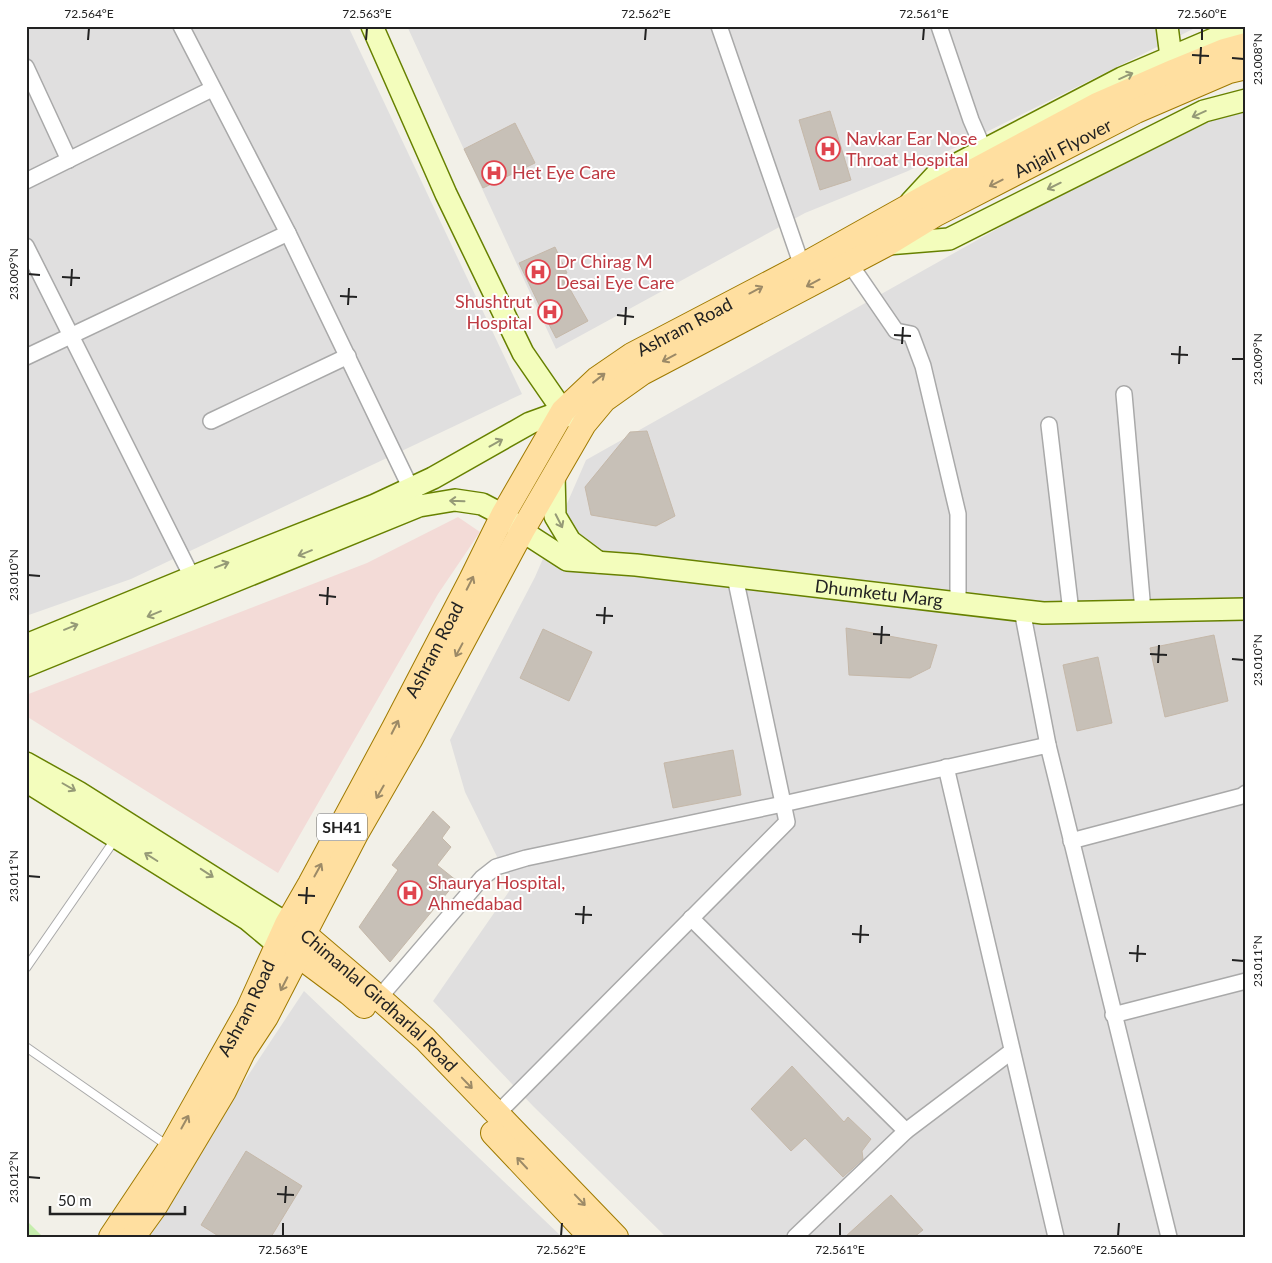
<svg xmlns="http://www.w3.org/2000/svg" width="1272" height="1263" font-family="Lato,sans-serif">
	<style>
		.residential { fill: #e0dfdf }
		.commercial { fill: #f3dbd7 }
		.grass { fill: #c6eead }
		.building { fill: #c7c0b7; stroke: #c5b8a9 }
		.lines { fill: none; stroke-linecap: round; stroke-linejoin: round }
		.lane-casing { stroke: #a9a9a9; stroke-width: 10 }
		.street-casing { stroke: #a9a9a9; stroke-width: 18 }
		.secondary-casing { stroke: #678100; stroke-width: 24 }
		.primary-casing { stroke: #9f7a00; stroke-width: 26 }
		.lane { stroke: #fff; stroke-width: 8 }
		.street { stroke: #fff; stroke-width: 15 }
		.secondary { stroke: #f3fdbc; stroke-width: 21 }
		.primary { stroke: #ffdfa0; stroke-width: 24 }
		.oneway { stroke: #959a77 }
		.oneway2 { stroke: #9c8a67 }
		.ticks { fill: none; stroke: #222; stroke-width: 2 }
		.labels { text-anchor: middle; stroke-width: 4; stroke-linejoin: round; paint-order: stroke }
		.shield { fill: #fff; stroke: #646464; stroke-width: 1 }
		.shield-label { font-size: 16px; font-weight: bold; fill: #222 }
		.health-label { font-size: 18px; fill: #be3a42; stroke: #fff; text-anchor: start }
		.street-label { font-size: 18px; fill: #222; stroke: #fff }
		.neatline { fill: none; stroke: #222; stroke-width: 2 }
		.ticks-label { font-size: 12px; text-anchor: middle; fill: #222 }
	</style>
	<rect width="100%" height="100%" fill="#f2f0e8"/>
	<!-- residential -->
	<g class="residential">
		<polygon points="26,26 348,26 522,394 131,579 26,616"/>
		<polygon points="407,26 1204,26 1193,29 908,171 805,213 556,349"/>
		<polygon points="1246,89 1246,1237 666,1237 533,1106 433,1001 512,887 465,792 450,740 535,577 586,460"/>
		<polygon points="304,991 562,1237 141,1237"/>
	</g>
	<!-- commercial -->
	<polygon class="commercial" points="458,517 480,532 438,594 278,873 26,716 26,695 367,563"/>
	<!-- grass -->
	<polygon class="grass" points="26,1220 43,1237 26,1237"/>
	<!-- building -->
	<g class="building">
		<polygon points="830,111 851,180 820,190 799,120"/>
		<polygon points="515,123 535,163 483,188 464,149"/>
		<polygon points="555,247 567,273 562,275 588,321 556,338 543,313 519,263"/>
		<polygon points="647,431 675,516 656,526 591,515 585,487 630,432"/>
		<polygon points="846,628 937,645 930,668 910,678 849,675"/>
		<polygon points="543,629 592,652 569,701 520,678"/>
		<polygon points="1214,635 1228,701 1165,717 1150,648"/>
		<polygon points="1098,657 1112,723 1077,731 1063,665"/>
		<polygon points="733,750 741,795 673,808 664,763"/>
		<polygon points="433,811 450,827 442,838 451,847 437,865 457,881 390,962 359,927 398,870 392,865"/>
		<polygon points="792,1066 844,1122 848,1117 871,1139 862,1151 863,1159 843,1177 805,1138 791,1151 751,1109"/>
		<polygon points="246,1151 302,1186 271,1237 220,1237 201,1225"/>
		<polygon points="891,1195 923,1230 914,1237 845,1237"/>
	</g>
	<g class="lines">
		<!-- lane casing -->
		<g class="lane-casing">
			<g id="lane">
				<polyline points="26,968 116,838"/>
				<polyline points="26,1047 168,1146"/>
			</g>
		</g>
		<!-- street casing -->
		<g class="street-casing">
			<g id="street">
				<polyline points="181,26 288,233 415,497"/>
				<polyline points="719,26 802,266"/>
				<polyline points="939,26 971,120 984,150"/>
				<polyline points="26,67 69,160"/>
				<polyline points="26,181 212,89"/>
				<polyline points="26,246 192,577"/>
				<polyline points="850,264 896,331 911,334 923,366 958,514 958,603"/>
				<polyline points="26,357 288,233"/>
				<polyline points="1124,394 1143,611"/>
				<polyline points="211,421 348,356"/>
				<polyline points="1049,425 1071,612"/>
				<polyline points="1022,610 1048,745"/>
				<polyline points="946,767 1056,1237"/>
				<polyline points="1071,841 1242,796 1246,793"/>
				<polyline points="691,918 906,1131 795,1237"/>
				<polyline points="379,998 482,878 496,867 526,858 783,804 1048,745 1169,1237"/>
				<polyline points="1113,1015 1246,981"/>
				<polyline points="497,1114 787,822 735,577"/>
				<polyline points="906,1131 1012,1051"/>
			</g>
		</g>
		<!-- secondary casing -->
		<g class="secondary-casing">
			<g id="secondary">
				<polyline points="372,26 446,194 523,353 563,411 575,418"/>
				<polyline points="1167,26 1171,57"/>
				<polyline points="911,202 936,175 1122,78 1216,38 1246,30"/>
				<polyline points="887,244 949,239 1204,111 1246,100"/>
				<polyline points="554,474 555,516 570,541 598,562"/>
				<polyline points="26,645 192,577 375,505 433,478 530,423 563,411"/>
				<path id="s1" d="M 26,666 L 419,506 L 455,500 L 482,504 L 503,515 L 522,531 L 567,560 L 636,565 L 1043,613 L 1246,609"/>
				<polyline points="26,763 78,792 287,924"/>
				<polyline points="26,781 247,919 277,944"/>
			</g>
		</g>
		<!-- primary casing -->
		<g class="primary-casing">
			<g id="primary">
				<path id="s2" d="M 292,927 L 304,934 L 379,998 L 425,1039 L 616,1237"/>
				<polyline points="284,948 298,955 349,993 364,1006"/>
				<polyline points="493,1133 591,1237"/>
				<path id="s3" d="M 111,1237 L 171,1147 L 248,1010 L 287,924 L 310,884 L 394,728 L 471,580 L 503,515 L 563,411 L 597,379 L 632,355 L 802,266 L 929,195 L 1097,105 L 1175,71 L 1224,51 L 1246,45"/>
				<path id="s4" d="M 133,1237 L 154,1208 L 224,1091 L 243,1052 L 266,1017 L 298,955 L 304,934 L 356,834 L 410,740 L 522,531 L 584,424 L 604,400 L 642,373 L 887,244 L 936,214 L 1136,111 L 1229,71 L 1246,67"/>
			</g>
		</g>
		<!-- lane -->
		<use href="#lane" class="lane"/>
		<!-- street -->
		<use href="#street" class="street"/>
		<!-- secondary -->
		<use href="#secondary" class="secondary"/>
		<!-- primary -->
		<use href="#primary" class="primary"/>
	</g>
	<!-- one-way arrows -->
	<defs><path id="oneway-shaft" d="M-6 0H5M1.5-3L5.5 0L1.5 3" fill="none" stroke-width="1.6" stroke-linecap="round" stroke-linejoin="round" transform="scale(1.25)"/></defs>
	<g class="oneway">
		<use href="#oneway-shaft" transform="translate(1126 76) rotate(-24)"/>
		<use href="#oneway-shaft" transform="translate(1199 114) rotate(156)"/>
		<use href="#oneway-shaft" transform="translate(1054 186) rotate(154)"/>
		<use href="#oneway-shaft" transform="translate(496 443) rotate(-29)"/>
		<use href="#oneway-shaft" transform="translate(457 501) rotate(-178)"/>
		<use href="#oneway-shaft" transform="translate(559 521) rotate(63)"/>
		<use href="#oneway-shaft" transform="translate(305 553) rotate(158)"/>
		<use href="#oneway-shaft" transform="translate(222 565) rotate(-21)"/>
		<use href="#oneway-shaft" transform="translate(154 614) rotate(158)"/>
		<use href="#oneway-shaft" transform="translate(71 627) rotate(-22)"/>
		<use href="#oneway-shaft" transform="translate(69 787) rotate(30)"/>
		<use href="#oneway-shaft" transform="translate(151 857) rotate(-148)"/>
		<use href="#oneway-shaft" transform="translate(207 873) rotate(33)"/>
	</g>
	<g class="oneway2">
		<use href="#oneway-shaft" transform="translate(996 183) rotate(153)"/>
		<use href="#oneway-shaft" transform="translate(813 283) rotate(152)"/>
		<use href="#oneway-shaft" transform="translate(756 290) rotate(-28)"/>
		<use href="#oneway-shaft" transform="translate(669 358) rotate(152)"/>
		<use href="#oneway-shaft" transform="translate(599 378) rotate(-38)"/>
		<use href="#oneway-shaft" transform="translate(470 583) rotate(-63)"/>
		<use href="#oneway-shaft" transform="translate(459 650) rotate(118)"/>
		<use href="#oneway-shaft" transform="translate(395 727) rotate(-63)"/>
		<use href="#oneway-shaft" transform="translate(380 792) rotate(120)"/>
		<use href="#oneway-shaft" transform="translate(318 870) rotate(-61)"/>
		<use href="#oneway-shaft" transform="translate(284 984) rotate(117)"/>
		<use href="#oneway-shaft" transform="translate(467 1083) rotate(46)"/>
		<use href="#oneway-shaft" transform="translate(185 1122) rotate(-61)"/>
		<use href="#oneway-shaft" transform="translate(522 1163) rotate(-133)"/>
		<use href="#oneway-shaft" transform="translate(580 1200) rotate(46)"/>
	</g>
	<!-- ticks -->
	<path class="ticks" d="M 88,40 L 89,28M 366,40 L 367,28M 645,40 L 646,28M 923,40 L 924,28M 1202,40 L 1202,28M 1192,55 L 1209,56M 1232,58 L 1244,59M 1200,64 L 1201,47M 28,274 L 40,275M 62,277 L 80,278M 71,286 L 72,269M 340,296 L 357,297M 348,305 L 349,288M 617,315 L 634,317M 625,325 L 626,307M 894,335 L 911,336M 902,344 L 903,327M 1171,354 L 1188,355M 1232,359 L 1244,359M 1179,364 L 1180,346M 28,575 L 40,576M 319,595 L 336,597M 327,605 L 328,587M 596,615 L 613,616M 604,624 L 605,607M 873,634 L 890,635M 881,644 L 882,626M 1150,654 L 1167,655M 1232,659 L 1244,660M 1158,663 L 1159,645M 28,876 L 40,877M 298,895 L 315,896M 306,904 L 307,887M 575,914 L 592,915M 583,924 L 584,906M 852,934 L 869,935M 860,943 L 861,925M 1129,953 L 1146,954M 1232,960 L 1244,961M 1137,962 L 1138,945M 28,1177 L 40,1178M 277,1194 L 294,1195M 285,1203 L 286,1186M 283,1236 L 283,1223M 561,1236 L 562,1223M 840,1236 L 840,1223M 1118,1236 L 1119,1223"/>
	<!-- icons -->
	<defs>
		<g id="hospital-ring" transform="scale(1.25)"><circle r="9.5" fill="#fff" stroke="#e0444e" stroke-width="1.5"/><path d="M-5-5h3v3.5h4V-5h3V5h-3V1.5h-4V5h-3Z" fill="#e0444e"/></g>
	</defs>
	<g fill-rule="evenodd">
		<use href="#hospital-ring" x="828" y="149"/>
		<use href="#hospital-ring" x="494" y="173"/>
		<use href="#hospital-ring" x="538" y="272"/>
		<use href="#hospital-ring" x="550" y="312"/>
		<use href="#hospital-ring" x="410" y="893"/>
	</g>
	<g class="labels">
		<!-- shield labels -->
		<rect class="shield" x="317" y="813.5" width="50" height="27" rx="4"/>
		<g class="shield-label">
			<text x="342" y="833">SH41</text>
		</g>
		<!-- health labels -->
		<g class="health-label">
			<text x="846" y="145">Navkar Ear Nose<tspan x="846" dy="21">Throat Hospital</tspan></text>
			<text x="512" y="179">Het Eye Care</text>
			<text x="556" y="268">Dr Chirag M<tspan x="556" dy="21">Desai Eye Care</tspan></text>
			<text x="532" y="308" text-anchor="end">Shushtrut<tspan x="532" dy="21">Hospital</tspan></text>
			<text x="428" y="889">Shaurya Hospital,<tspan x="428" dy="21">Ahmedabad</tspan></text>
		</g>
		<!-- street labels -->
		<g class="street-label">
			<text dy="6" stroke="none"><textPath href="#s4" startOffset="1486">Anjali Flyover</textPath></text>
			<text dy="6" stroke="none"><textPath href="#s3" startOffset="1091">Ashram Road</textPath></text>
			<text dy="6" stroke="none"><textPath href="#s1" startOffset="904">Dhumketu Marg</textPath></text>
			<text dy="6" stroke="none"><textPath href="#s3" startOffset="671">Ashram Road</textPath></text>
			<text dy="6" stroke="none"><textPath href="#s2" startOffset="114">Chimanlal Girdharlal Road</textPath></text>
			<text dy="6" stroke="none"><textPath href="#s3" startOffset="266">Ashram Road</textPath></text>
		</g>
	</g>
	<!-- border -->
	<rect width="1272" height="1263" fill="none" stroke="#ffffff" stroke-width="55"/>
	<!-- scale -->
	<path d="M50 1206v8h135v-8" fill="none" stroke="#222222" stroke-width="2.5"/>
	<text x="58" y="1206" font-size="15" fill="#222222" stroke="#ffffff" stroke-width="4" paint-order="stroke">50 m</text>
	<rect x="28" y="28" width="1216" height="1208" class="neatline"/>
	<g class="ticks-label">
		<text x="89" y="18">72.564°E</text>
		<text x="367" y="18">72.563°E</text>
		<text x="646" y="18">72.562°E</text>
		<text x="924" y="18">72.561°E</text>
		<text x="1202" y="18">72.560°E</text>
		<text transform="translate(1258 59) rotate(-90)" y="4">23.008°N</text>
		<text transform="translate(14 274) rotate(-90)" y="4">23.009°N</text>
		<text transform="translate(1258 359) rotate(-90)" y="4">23.009°N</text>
		<text transform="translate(14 575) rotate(-90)" y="4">23.010°N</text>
		<text transform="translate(1258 660) rotate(-90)" y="4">23.010°N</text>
		<text transform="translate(14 876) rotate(-90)" y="4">23.011°N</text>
		<text transform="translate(1258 961) rotate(-90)" y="4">23.011°N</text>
		<text transform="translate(14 1177) rotate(-90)" y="4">23.012°N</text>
		<text x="283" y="1254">72.563°E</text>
		<text x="561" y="1254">72.562°E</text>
		<text x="840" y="1254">72.561°E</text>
		<text x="1118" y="1254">72.560°E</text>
	</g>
</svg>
